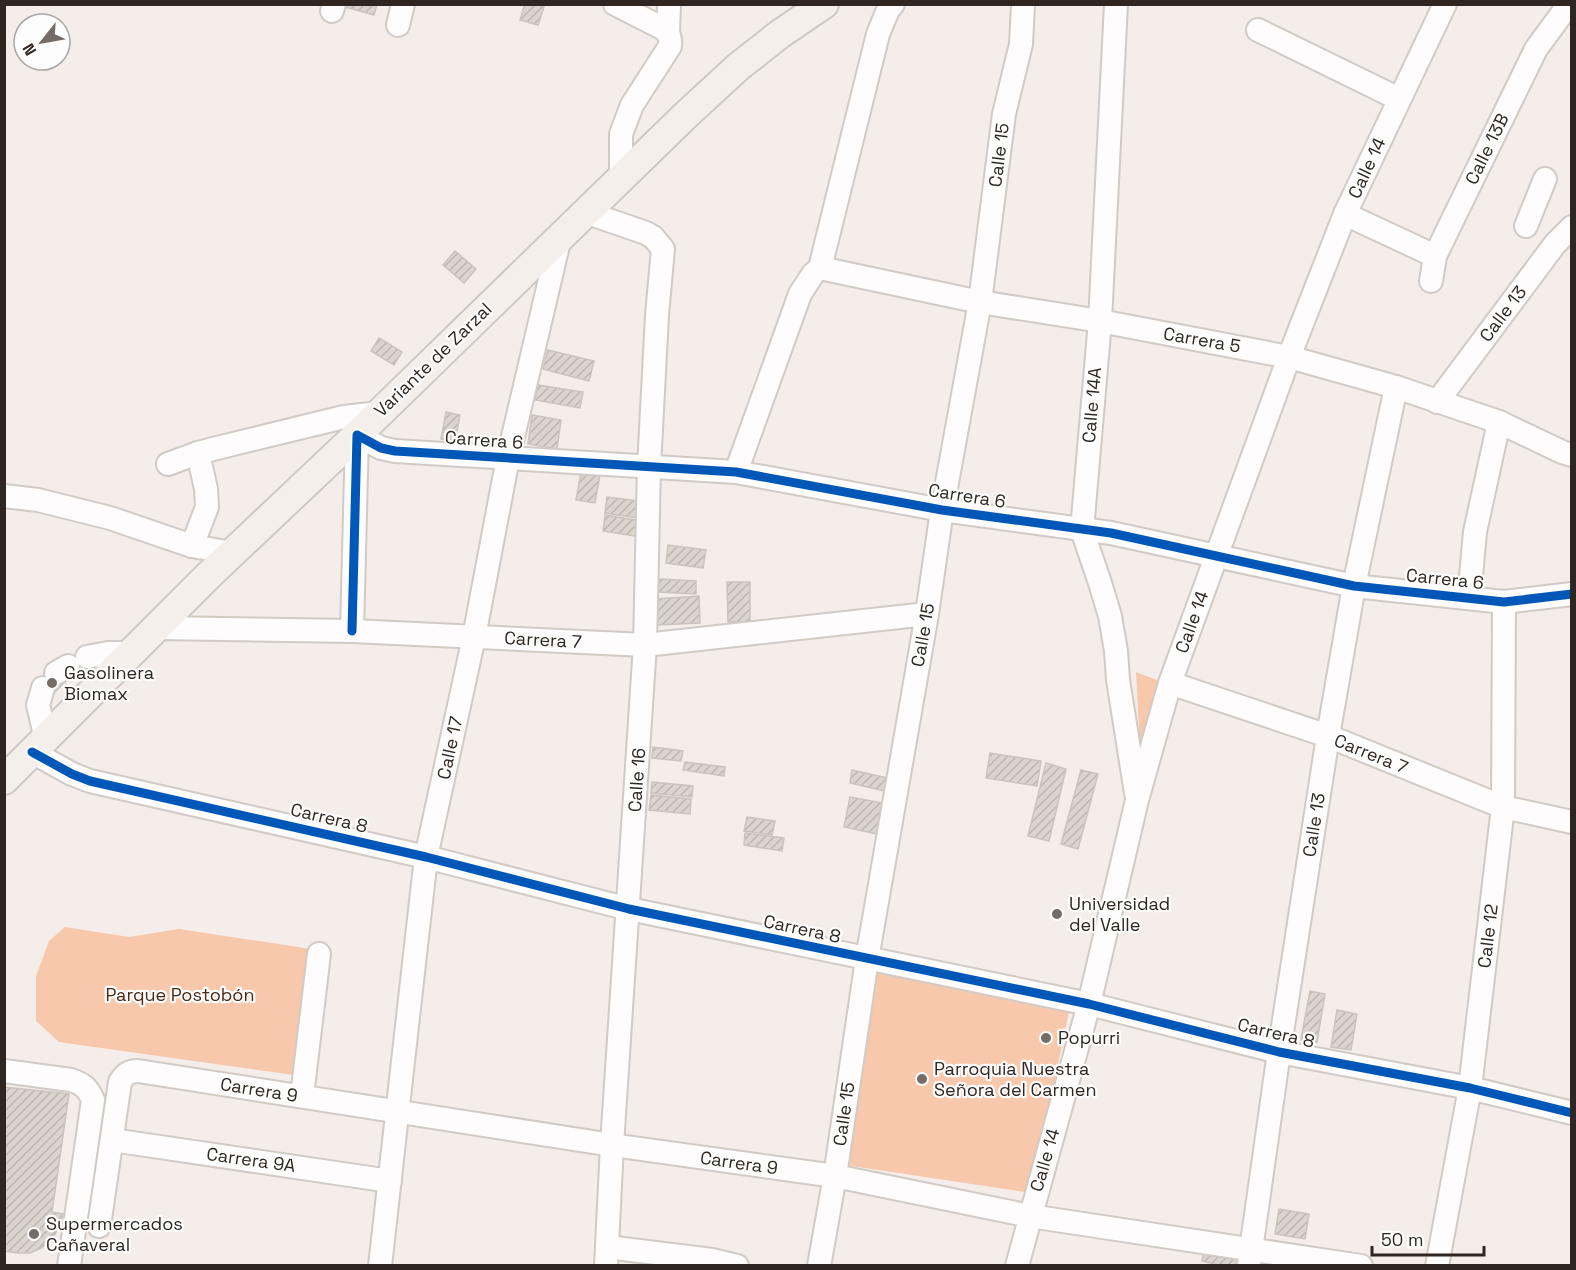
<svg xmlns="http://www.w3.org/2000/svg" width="1576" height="1270" font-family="'Space Grotesk',sans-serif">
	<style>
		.park { fill: #f7c8ab }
		.building { fill: url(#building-hatch); stroke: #cbc3be; stroke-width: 1.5 }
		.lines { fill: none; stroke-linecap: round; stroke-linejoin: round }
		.minor-casing { stroke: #d2cac5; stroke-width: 26 }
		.major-casing { stroke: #cec9c6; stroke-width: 32 }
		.minor { stroke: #fefcfc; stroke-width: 22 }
		.major { stroke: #f5efec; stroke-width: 28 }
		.cycleway-casing { stroke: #fdfdfd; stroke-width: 13 }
		.cycleway { stroke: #0057b8; stroke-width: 9 }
		.poi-dot { fill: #756c67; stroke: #fdfdfd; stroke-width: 2 }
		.labels { text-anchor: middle; stroke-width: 4.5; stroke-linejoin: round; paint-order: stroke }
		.street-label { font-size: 18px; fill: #302621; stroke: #fdfdfd }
		.poi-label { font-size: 18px; fill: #302621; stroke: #fdfdfd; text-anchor: start }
		.park-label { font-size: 18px; fill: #4a2913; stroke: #fdfdfd }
	</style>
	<defs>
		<pattern id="building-hatch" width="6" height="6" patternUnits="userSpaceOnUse" patternTransform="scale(1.5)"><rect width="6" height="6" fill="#dcd4cf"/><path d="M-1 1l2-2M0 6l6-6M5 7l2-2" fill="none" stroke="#bdb6b1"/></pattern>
	</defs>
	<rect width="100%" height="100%" fill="#f5ede9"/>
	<!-- park -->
	<g class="park">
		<polygon points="1136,672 1162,682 1140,747"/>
		<polygon points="65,927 129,937 179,929 311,949 294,1075 59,1042 36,1021 36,976 49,941"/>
		<polygon points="877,967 1069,1012 1031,1193 845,1165"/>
	</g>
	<!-- building -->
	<g class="building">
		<polygon points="345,4 377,4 374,15 345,7"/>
		<polygon points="525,4 537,4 544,7 538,25 520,20"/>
		<polygon points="455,251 476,269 464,283 443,265"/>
		<polygon points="379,338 402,352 394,365 371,351"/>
		<polygon points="548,350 594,361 589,381 543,369"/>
		<polygon points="538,385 583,392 580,408 535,400"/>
		<polygon points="446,412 460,415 455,442 441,439"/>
		<polygon points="532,415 561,420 557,449 528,444"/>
		<polygon points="581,472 600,475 595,503 576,500"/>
		<polygon points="607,497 646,502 643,519 605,513"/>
		<polygon points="605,515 642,521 640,537 603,531"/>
		<polygon points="668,545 706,550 703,568 666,563"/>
		<polygon points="659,579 696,581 696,594 658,592"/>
		<polygon points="727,582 750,582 750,622 728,622"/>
		<polygon points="699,596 700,623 657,625 655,599"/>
		<polygon points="52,669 65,682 51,696 38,683"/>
		<polygon points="653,747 683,751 681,761 652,758"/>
		<polygon points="990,753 1041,761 1037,786 986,778"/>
		<polygon points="685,762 725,767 724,776 683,770"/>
		<polygon points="1046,763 1066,769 1049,841 1028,836"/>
		<polygon points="852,770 892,779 889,792 850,783"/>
		<polygon points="1081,770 1098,774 1078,849 1061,844"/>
		<polygon points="652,782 693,786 692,797 651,793"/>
		<polygon points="651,795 691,799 690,814 649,810"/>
		<polygon points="850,797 888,804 882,835 844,827"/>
		<polygon points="747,817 775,821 772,835 744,831"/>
		<polygon points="745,833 784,838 782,851 744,845"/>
		<polygon points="1310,991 1325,994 1317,1042 1301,1039"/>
		<polygon points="1337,1010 1357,1014 1351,1050 1331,1047"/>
		<polygon points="4,1087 69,1094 52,1212 63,1214 57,1230 52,1240 41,1248 30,1253 18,1253 4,1251"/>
		<polygon points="1279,1209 1309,1214 1305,1239 1275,1234"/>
		<polygon points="1205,1246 1248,1255 1246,1266 1222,1266 1202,1261"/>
	</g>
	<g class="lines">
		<!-- minor casing -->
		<g class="minor-casing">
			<g id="minor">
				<path d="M 615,4 L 662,28 C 669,33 671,37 670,46 L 632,105 L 621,134 L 621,177"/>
				<polyline points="1116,4 1100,321 1082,530 1100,583 1110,616 1116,651 1118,680 1136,793"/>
				<polyline points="332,11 334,4"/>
				<polyline points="398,25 403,4"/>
				<polyline points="1258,30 1399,99"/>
				<polyline points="668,32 669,4"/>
				<polyline points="585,212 646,233 653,237 663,249 657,315 649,467 645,645 612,1145 606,1266"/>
				<polyline points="1345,214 1435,256"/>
				<polyline points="1526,226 1545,179"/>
				<polyline points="820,268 980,302 1100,321 1289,357 1396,387 1499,422 1562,452 1572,455"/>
				<polyline points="1431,281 1435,256 1536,49 1569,4"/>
				<polyline points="1437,402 1555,244 1572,227"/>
				<polyline points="168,464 198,453 217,448 344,417 379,413"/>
				<polyline points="736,472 800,294 813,274 820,268 878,34 888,10 893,4"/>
				<polyline points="4,496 38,500 110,518 192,546 232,553"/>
				<polyline points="192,546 207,507 206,489 198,453"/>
				<polyline points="1469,598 1475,532 1499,422"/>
				<polyline points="157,628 352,631 645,645 927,614"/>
				<polyline points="352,631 357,435 381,448 395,451 736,472 942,510 1111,533 1354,586 1504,602 1572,594"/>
				<polyline points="87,657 108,653 132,653"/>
				<polyline points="56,673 68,666"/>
				<polyline points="1170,683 1328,736 1503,807 1572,822"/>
				<polyline points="43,688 38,705 46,739"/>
				<polyline points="32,752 72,774 90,781 426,857 629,909 1089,1004 1279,1052 1470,1088 1572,1113"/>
				<path d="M 4,1071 L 71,1080 C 83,1084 88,1088 93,1100 L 69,1266"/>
				<polyline points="302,1096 319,954"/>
				<polyline points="112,1140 390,1181"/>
				<path d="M 99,1226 L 120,1082 C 125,1074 129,1071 138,1071 L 612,1145 L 835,1176 L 1030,1216 L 1361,1266"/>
				<polyline points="607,1247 712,1260 737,1266"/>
				<polyline points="1249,1264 1279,1052 1328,736 1354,586 1396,387"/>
				<polyline points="380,1266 426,857 474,637 508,458 560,237"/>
				<polyline points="819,1266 835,1176 867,959 927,614 942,510 980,302 1004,114 1021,44 1023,4"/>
				<polyline points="1017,1266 1089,1004 1137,800 1170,683 1289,357 1345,214 1445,4"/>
				<polyline points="1437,1266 1470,1088 1503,807 1504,602"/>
			</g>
		</g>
		<!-- major casing -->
		<g class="major-casing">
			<polyline id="major" points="4,780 208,576 357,435 687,114 738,67 780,34 824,4"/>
		</g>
		<!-- minor -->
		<use href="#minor" class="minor"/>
		<!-- major -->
		<use href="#major" class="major"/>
		<!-- cycleway casing -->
		<g class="cycleway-casing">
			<g id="cycleway">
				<polyline points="352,631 357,435 381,448 395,451 736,472 942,510 1111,533 1354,586 1504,602 1572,594"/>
				<polyline points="32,752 72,774 90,781 426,857 629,909 1089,1004 1279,1052 1470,1088 1572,1113"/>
			</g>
		</g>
		<!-- cycleway -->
		<use href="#cycleway" class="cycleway"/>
	</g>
	<!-- markers -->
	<g class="poi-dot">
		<circle cx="52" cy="683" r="6"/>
		<circle cx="1057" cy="914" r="6"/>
		<circle cx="1046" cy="1038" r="6"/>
		<circle cx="922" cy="1079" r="6"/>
		<circle cx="34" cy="1234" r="6"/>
	</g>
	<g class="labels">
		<!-- street labels -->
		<g class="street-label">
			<text transform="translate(1487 149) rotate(-64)" y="6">Calle 13B</text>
			<text transform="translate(999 155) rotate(-83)" y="6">Calle 15</text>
			<text transform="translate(1367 168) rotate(-65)" y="6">Calle 14</text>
			<text transform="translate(1503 314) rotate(-53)" y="6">Calle 13</text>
			<text transform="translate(1202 340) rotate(10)" y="6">Carrera 5</text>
			<text transform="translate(433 360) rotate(-44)" y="6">Variante de Zarzal</text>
			<text transform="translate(1092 405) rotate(-85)" y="6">Calle 14A</text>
			<text transform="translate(484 440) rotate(4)" y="6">Carrera 6</text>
			<text transform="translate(967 496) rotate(9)" y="6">Carrera 6</text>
			<text transform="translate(1445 579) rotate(6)" y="6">Carrera 6</text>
			<text transform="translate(1192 622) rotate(-70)" y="6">Calle 14</text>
			<text transform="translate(923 635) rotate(-80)" y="6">Calle 15</text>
			<text transform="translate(543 640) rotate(3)" y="6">Carrera 7</text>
			<text transform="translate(450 748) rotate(-78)" y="6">Calle 17</text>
			<text transform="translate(1371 754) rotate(22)" y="6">Carrera 7</text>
			<text transform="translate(637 780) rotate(-86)" y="6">Calle 16</text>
			<text transform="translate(329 818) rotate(13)" y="6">Carrera 8</text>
			<text transform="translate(1314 825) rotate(-81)" y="6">Calle 13</text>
			<text transform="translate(802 929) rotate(12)" y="6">Carrera 8</text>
			<text transform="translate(1488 936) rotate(-83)" y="6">Calle 12</text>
			<text transform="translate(1276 1033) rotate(13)" y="6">Carrera 8</text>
			<text transform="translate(259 1090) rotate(9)" y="6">Carrera 9</text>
			<text transform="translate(844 1114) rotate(-82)" y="6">Calle 15</text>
			<text transform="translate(251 1160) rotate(8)" y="6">Carrera 9A</text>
			<text transform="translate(1045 1160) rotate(-74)" y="6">Calle 14</text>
			<text transform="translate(739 1163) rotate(8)" y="6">Carrera 9</text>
		</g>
		<!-- poi labels -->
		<g class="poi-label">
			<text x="64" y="679">Gasolinera<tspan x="64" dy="21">Biomax</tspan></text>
			<text x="1069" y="910">Universidad<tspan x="1069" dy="21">del Valle</tspan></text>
			<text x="1058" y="1044">Popurri</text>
			<text x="934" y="1075">Parroquia Nuestra<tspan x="934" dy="21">Señora del Carmen</tspan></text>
			<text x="46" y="1230">Supermercados<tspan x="46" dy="21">Cañaveral</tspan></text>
		</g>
		<!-- park labels -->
		<g class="park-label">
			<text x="180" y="1001">Parque Postobón</text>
		</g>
	</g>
	<!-- border -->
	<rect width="1576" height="1270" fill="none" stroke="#302621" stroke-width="12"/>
	<!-- north arrow -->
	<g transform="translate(42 42) rotate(239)"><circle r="28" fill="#fdfdfd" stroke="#aba7a5" stroke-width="1.5"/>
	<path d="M0-4.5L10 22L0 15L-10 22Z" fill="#756c67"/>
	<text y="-9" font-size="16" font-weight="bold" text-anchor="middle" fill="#302621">N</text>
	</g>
	<!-- scale -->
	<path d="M1372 1246v9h112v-9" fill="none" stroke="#302621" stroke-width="3"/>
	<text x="1381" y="1246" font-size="18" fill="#302621" stroke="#fdfdfd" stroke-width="4.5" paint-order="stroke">50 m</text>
</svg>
